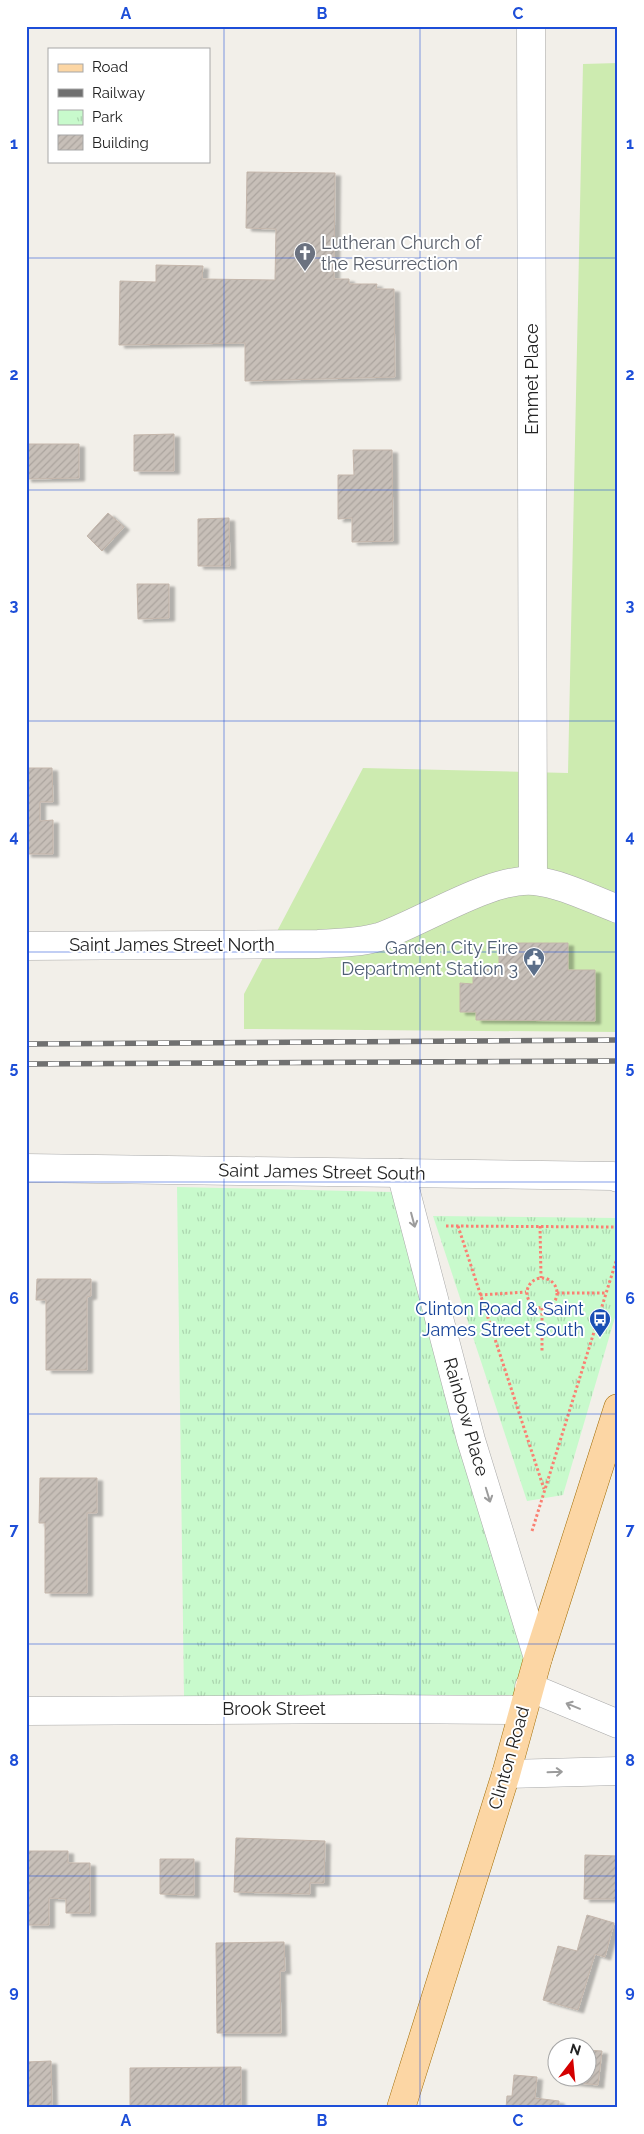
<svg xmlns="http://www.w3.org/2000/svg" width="644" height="2134" font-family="Raleway,sans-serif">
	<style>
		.grass { fill: #cdebb0 }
		.park { fill: url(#park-tufts) }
		.building { fill: url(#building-hatch); stroke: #c4b6ab; filter: url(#shadow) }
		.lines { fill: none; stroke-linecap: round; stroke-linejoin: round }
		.minor-casing { stroke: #a9a9a9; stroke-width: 29 }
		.major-casing { stroke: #a06b00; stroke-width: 29 }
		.path { stroke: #fa8072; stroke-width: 3; stroke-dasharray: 2.5 2.5; stroke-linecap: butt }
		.minor { stroke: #fff; stroke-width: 28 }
		.major { stroke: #fcd6a4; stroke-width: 28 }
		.rail-casing { stroke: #707070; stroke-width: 5.5 }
		.rail { stroke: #fff; stroke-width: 4; stroke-dasharray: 11; stroke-linecap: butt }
		.oneway { stroke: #9c9c9c }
		.grid { fill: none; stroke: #1d4ed8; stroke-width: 1; stroke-opacity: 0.55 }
		.labels { text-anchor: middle; stroke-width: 4; stroke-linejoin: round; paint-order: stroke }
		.worship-label { font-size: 18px; fill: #5b616d; stroke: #fff; text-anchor: start }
		.street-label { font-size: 18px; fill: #222; stroke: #fff }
		.service-label { font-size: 18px; fill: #4e5e75; stroke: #fff; text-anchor: end }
		.transit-label { font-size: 18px; fill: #164399; stroke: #fff; text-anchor: end }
		.neatline { fill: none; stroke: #1d4ed8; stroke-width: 2 }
		.grid-label { font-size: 16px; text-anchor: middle; font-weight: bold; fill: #1d4ed8 }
	</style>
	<defs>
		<pattern id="park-tufts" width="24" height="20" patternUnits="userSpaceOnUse" patternTransform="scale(1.25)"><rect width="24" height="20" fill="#c8facc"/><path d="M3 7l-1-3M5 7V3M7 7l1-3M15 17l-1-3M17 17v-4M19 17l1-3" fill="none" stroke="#acd6af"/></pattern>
		<pattern id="building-hatch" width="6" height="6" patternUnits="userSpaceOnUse" patternTransform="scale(1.25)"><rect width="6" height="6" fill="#c7bfb8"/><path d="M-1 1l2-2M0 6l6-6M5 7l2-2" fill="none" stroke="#aba49e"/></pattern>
		<filter id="shadow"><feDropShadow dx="5.5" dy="3" stdDeviation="1" flood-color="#0004"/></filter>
	</defs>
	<rect width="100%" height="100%" fill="#f2efe9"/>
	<!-- grass -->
	<g class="grass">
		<polygon points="26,26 599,26 26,29"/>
		<polygon points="618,63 618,1032 244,1029 244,994 363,768 568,773 583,64"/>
	</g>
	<!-- park -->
	<g class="park">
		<polygon points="177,1187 393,1192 529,1658 513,1695 184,1696"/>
		<polygon points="433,1216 618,1218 618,1307 563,1495 527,1501"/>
	</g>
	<!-- building -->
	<g class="building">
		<polygon points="247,172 335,173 334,279 349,279 349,284 377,284 376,289 394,289 395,377 245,381 245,343 119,345 120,281 156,282 156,265 203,266 202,279 275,280 276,229 246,228"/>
		<polygon points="174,434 174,471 134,471 134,435"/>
		<polygon points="26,444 79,444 79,478 26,479"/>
		<polygon points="353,450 392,450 393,541 352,542 352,518 338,519 338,475 354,475"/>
		<polygon points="108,513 124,527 102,551 87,536"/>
		<polygon points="229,518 230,566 198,566 198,519"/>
		<polygon points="137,584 169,584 169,618 138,619"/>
		<polygon points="26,768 52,768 53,802 40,802 40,821 53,820 53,854 26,854"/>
		<polygon points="499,943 568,943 568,970 595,970 595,1021 476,1020 476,1012 460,1012 460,983 473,984 473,969 499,970"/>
		<polygon points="37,1279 91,1279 91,1296 87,1297 87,1370 46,1370 46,1300 36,1300"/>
		<polygon points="40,1478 97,1478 97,1513 87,1513 87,1593 45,1593 45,1523 39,1523"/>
		<polygon points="236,1838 325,1841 324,1883 310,1883 310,1894 234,1892"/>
		<polygon points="26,1851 68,1851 68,1863 90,1863 90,1913 66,1913 66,1899 49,1898 49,1925 26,1925"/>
		<polygon points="585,1855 618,1856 618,1899 584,1899"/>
		<polygon points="160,1859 194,1859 194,1895 160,1894"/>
		<polygon points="587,1915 614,1923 605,1957 595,1954 578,2010 543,2000 558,1946 577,1951"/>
		<polygon points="284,1942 285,1971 280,1971 281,2033 217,2033 216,1943"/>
		<polygon points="586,2050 602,2051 598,2085 559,2081 559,2076 586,2076"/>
		<polygon points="51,2061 52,2108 26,2108 26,2062"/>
		<polygon points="241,2067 241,2108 130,2108 130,2068"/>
		<polygon points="514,2075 537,2077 535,2098 559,2101 559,2108 506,2108 507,2096 512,2096"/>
	</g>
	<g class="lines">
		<!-- minor casing -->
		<g class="minor-casing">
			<g id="minor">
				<polyline points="531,26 533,880"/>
				<path d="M 26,946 L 318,944 C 338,943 359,943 379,937 C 421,923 492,876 535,881 C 563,884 591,899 618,909"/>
				<polyline points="26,1168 613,1176 618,1178"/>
				<polyline points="401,1173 471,1440 538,1658"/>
				<polyline points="529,1687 618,1724"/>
				<polyline points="26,1711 378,1709 523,1710"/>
				<polyline points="506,1774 618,1771"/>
			</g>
		</g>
		<!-- major casing -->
		<g class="major-casing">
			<polyline id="major" points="401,2108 506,1774 538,1658 618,1408"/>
		</g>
		<!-- path -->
		<g class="path">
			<polyline points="446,1226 618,1227"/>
			<polyline points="458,1226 544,1489"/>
			<polyline points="540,1226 541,1278"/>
			<circle cx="542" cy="1293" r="15"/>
			<polyline points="557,1293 606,1293"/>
			<polyline points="480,1295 526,1292"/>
			<polyline points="542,1308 542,1351"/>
			<polyline points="532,1531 618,1255"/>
		</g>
		<!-- minor -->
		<use href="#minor" class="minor"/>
		<!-- major -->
		<use href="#major" class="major"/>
		<!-- rail casing -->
		<g class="rail-casing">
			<g id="rail">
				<polyline points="26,1044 618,1040"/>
				<polyline points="26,1064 618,1061"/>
			</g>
		</g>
		<!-- rail -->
		<use href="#rail" class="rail"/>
	</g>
	<!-- one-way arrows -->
	<defs><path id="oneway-shaft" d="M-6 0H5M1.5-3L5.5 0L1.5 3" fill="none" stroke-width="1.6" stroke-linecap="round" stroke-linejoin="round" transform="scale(1.25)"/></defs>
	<g class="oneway">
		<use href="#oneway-shaft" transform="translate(413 1220) rotate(75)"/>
		<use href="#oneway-shaft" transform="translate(488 1495) rotate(73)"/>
		<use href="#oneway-shaft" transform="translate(573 1706) rotate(-158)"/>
		<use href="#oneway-shaft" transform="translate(555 1772) rotate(-2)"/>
	</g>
	<!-- grid -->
	<path class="grid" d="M 224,26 L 224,2108M 420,26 L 420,2108M 26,258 L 618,258M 26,490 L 618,490M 26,721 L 618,721M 26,952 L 618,952M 26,1182 L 618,1182M 26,1414 L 618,1414M 26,1644 L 618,1644M 26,1876 L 618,1876"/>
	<!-- icons -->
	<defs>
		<g id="church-pin" transform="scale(1.125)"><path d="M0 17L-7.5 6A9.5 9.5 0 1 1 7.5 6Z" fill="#6b7280" stroke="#fff"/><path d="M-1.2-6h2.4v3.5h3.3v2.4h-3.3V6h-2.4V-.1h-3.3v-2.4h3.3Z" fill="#fff"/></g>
		<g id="civic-pin" transform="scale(1.125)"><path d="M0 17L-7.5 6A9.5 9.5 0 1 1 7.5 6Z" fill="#5c6f8a" stroke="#fff"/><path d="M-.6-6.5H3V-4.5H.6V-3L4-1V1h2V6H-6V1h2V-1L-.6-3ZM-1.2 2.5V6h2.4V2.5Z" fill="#fff"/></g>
		<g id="bus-pin" transform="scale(1.125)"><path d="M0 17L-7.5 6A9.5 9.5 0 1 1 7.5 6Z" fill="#1a4fb4" stroke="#fff"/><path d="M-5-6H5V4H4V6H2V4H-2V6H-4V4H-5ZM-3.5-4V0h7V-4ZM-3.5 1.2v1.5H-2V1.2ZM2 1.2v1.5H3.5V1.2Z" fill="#fff"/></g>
	</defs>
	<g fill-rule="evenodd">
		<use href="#church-pin" x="305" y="253"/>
		<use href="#civic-pin" x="534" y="958"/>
		<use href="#bus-pin" x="600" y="1319"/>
	</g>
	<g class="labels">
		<!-- worship labels -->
		<g class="worship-label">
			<text x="321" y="249">Lutheran Church of<tspan x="321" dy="21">the Resurrection</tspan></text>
		</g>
		<!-- street labels -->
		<g class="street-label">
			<text transform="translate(532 379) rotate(-90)" y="6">Emmet Place</text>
			<text x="172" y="951">Saint James Street North</text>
			<text transform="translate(322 1172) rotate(1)" y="6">Saint James Street South</text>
			<text transform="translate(466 1417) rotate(74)" y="6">Rainbow Place</text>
			<text x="274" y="1715">Brook Street</text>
			<text transform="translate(509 1758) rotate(-74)" y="6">Clinton Road</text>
		</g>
		<!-- service labels -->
		<g class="service-label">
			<text x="518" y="954">Garden City Fire<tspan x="518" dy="21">Department Station 3</tspan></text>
		</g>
		<!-- transit labels -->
		<g class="transit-label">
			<text x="584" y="1315">Clinton Road &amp; Saint<tspan x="584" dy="21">James Street South</tspan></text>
		</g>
	</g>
	<!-- border -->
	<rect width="644" height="2134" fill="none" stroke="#ffffff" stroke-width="55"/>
	<!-- legend -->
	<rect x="48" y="48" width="162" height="115" fill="#ffffff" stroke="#a7a7a7"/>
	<rect x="58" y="64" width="25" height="8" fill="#fcd6a4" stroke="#a7a7a7"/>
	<text x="92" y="72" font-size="15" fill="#222222">Road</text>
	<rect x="58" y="89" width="25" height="8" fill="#707070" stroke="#a7a7a7"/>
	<text x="92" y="98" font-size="15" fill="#222222">Railway</text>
	<rect x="58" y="110" width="25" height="15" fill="url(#park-tufts)" stroke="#a7a7a7"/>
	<text x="92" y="122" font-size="15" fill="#222222">Park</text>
	<rect x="58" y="135" width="25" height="15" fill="url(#building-hatch)" stroke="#a7a7a7"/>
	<text x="92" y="148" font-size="15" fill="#222222">Building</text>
	<!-- north arrow -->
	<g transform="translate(572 2062) rotate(16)"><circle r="24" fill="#ffffff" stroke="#a7a7a7"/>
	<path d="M0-4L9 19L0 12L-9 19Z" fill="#d40000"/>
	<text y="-8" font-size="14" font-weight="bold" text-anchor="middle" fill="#222222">N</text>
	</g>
	<rect x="28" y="28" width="588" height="2078" class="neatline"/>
	<g class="grid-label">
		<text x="126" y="19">A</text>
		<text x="322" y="19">B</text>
		<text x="518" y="19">C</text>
		<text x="14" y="149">1</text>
		<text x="630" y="149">1</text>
		<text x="14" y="380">2</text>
		<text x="630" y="380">2</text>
		<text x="14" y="611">3</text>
		<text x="630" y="611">3</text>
		<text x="14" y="842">4</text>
		<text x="630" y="842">4</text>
		<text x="14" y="1073">5</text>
		<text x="630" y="1073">5</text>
		<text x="14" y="1304">6</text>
		<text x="630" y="1304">6</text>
		<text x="14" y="1535">7</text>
		<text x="630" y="1535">7</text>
		<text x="14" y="1766">8</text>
		<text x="630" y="1766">8</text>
		<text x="14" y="1997">9</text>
		<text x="630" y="1997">9</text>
		<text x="126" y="2126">A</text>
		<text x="322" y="2126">B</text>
		<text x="518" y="2126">C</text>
	</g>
</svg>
